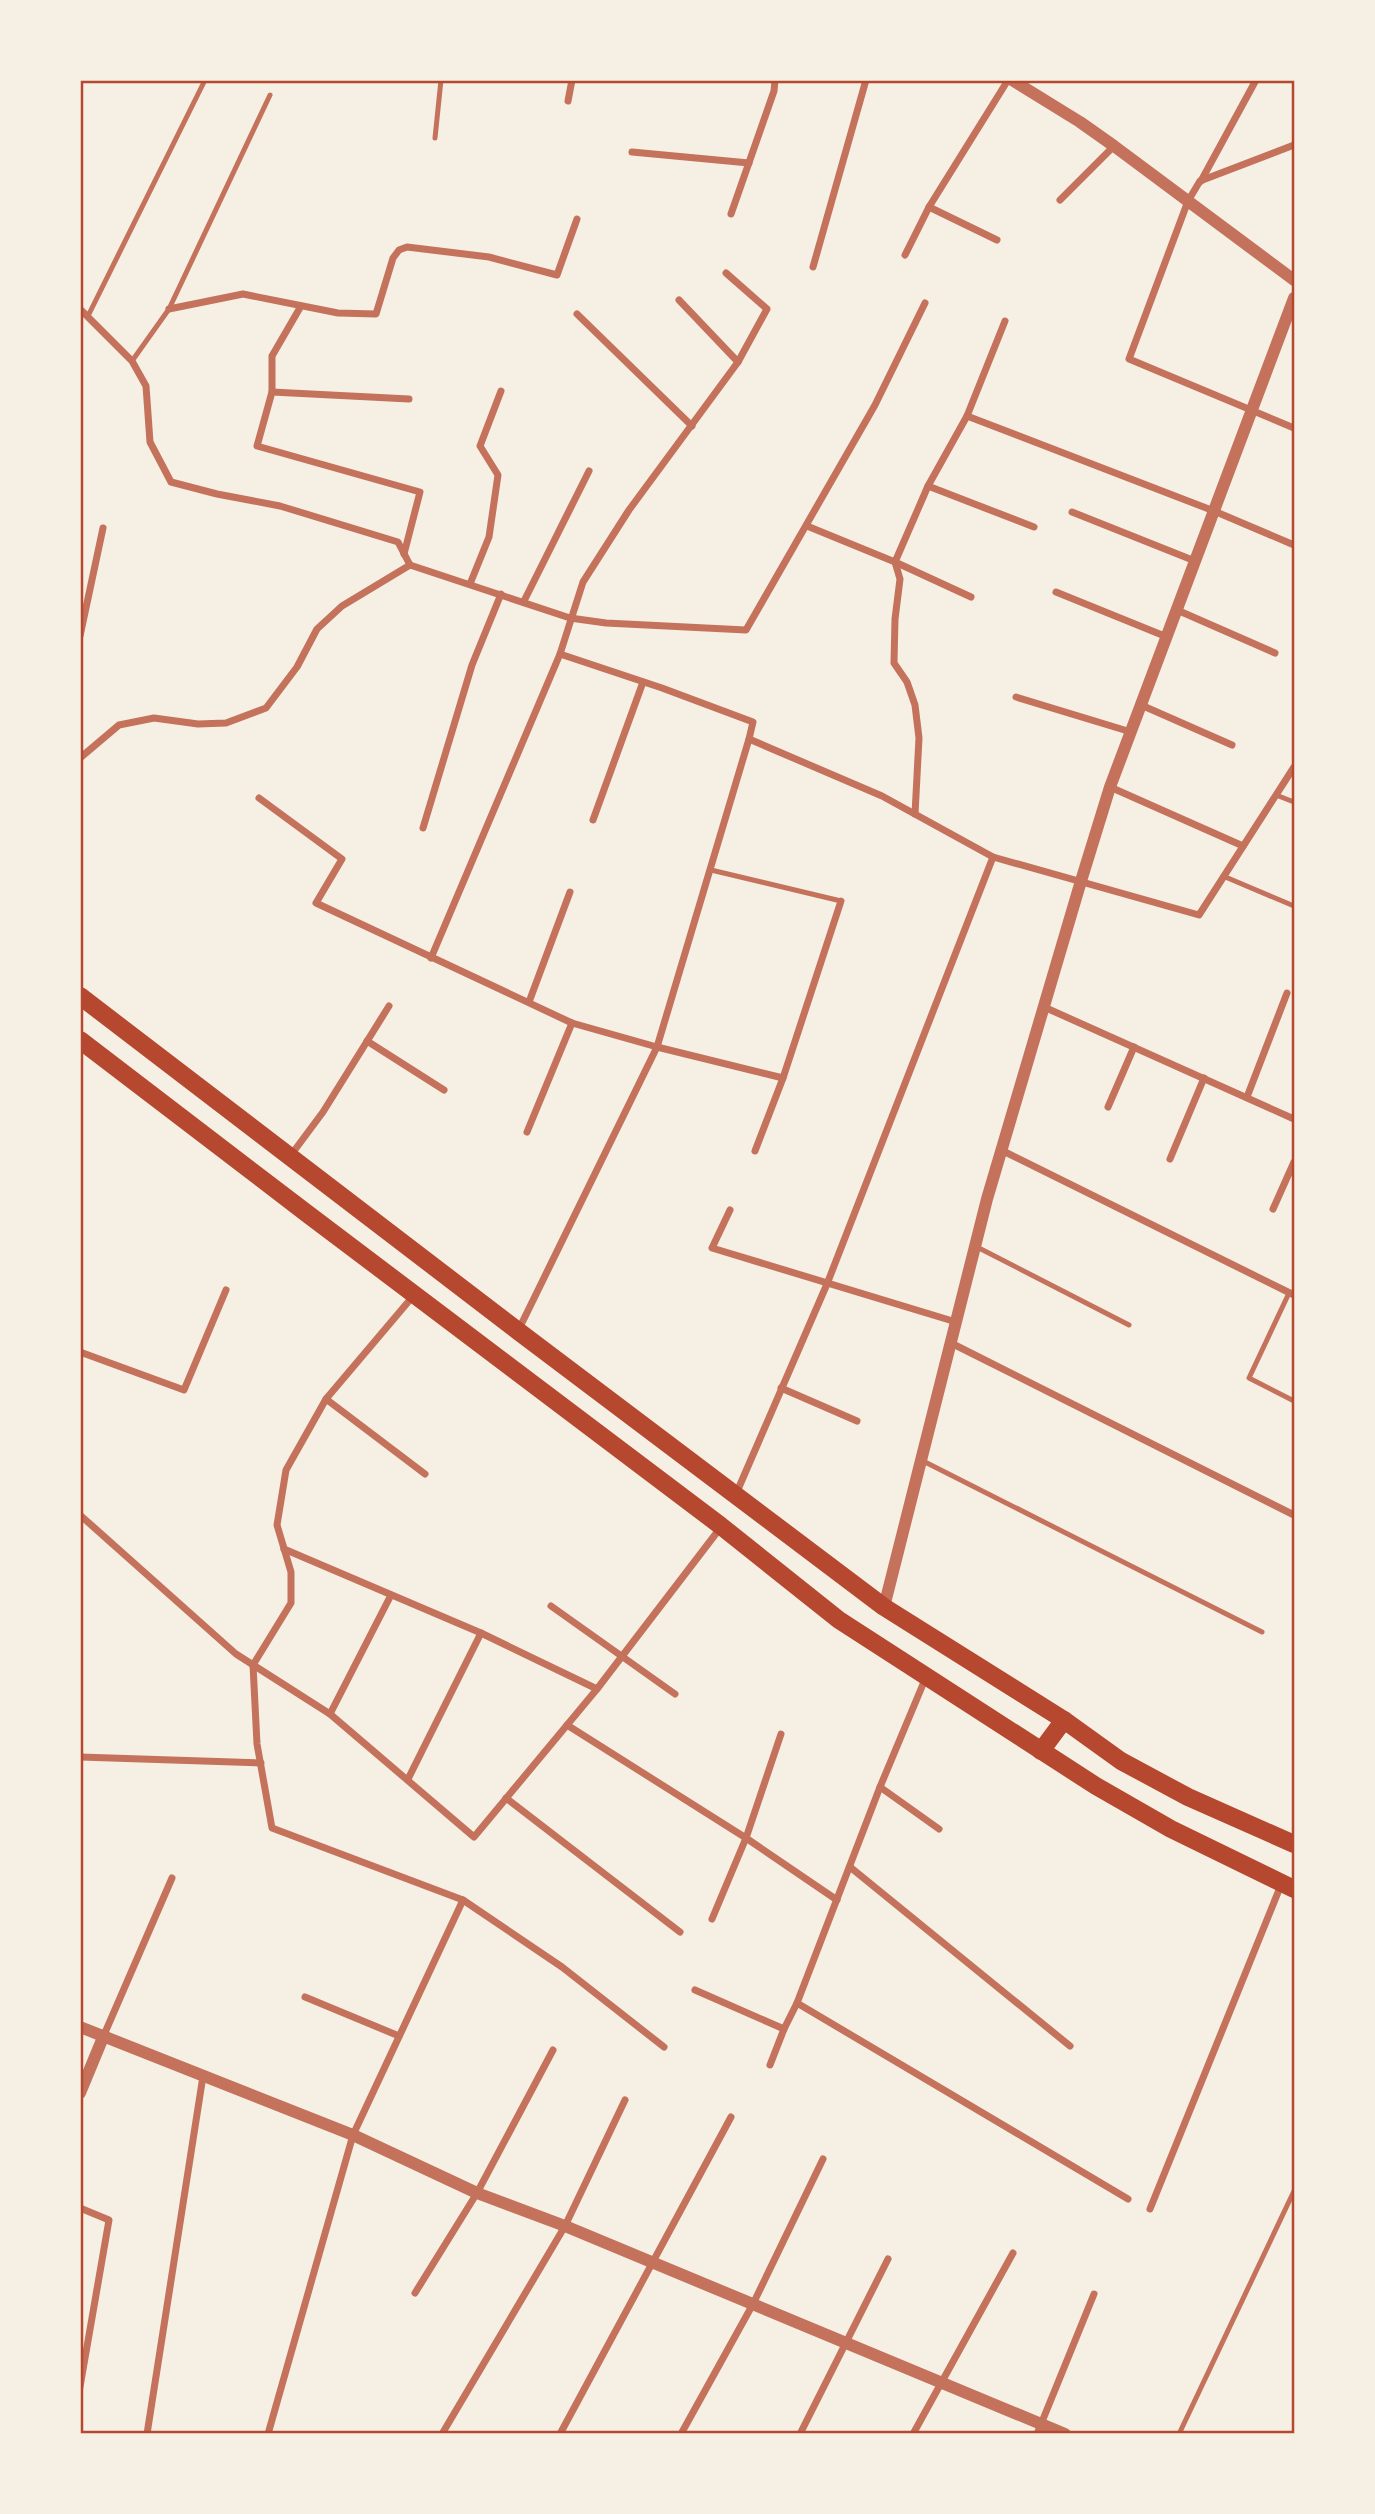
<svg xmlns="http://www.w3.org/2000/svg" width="1375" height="2514" font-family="'Exo 2',sans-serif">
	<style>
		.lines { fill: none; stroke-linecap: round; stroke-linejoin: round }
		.service { stroke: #c5725c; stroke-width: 5 }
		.minor { stroke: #c5725c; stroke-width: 7 }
		.tertiary { stroke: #c5725c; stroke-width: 12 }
		.primary { stroke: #b5482f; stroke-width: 18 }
		.neatline { fill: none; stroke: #b5482f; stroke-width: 2.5 }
	</style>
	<rect width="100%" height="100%" fill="#f6efe4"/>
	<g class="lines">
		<!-- service -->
		<g class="service">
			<polyline points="435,138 441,80"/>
			<polyline points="88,316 205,80"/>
			<polyline points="132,361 169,309 270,95"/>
			<polyline points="1276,795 1294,802"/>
			<polyline points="711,870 841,901"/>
			<polyline points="1223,876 1294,906"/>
			<polyline points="975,1246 1129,1325"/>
			<polyline points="1289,1293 1249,1378 1294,1401"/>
			<polyline points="921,1460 1262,1632"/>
			<polyline points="1179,2434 1294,2191"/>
		</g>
		<!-- minor -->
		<g class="minor">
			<polyline points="568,101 572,80"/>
			<polyline points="1294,145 1200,181 1188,201 1129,359 1294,428"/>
			<polyline points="632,152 749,163"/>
			<polyline points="1201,181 1256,80"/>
			<polyline points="1060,200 1114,146"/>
			<polyline points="929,207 997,240"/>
			<polyline points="731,214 774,91 775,80"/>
			<polyline points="905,255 929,207 1008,80"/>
			<polyline points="813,267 866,80"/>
			<polyline points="679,300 738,362"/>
			<polyline points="301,306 272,356 272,392 257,446 420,492 404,554"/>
			<polyline points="80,309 132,361 146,386 150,442 171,482 217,494 280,506 398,542 410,565 570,618 606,623 746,630 875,405 925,303"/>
			<polyline points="169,309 243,294 338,313 376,314 393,258 399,250 407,247 489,257 557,275 577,219"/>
			<polyline points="577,314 692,426"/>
			<polyline points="272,392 409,399"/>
			<polyline points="967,416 1214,511 1294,545"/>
			<polyline points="928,486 1034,527"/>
			<polyline points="1072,512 1195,561"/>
			<polyline points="807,526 895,562 971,597"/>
			<polyline points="470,584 489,537 498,475 480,446 501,391"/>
			<polyline points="1056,592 1167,637"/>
			<polyline points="524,601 589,471"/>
			<polyline points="1177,610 1275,653"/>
			<polyline points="80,636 103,528"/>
			<polyline points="560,654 662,688 753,722 749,739 882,796 993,857 1199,915 1294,767"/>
			<polyline points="1016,697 1131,732"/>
			<polyline points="1141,705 1232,745"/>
			<polyline points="80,758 119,725 154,718 198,724 226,723 266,708 297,667 317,629 342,606 410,565"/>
			<polyline points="1110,787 1243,846"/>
			<polyline points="259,798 342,859 316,903 572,1023 657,1047 783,1078"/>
			<polyline points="915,814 919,738 915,705 907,682 894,663 895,619 900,579 895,562 928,486 967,416 1005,321"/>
			<polyline points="593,820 643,682"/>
			<polyline points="423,828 472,665 501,594"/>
			<polyline points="431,958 560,654 583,582 629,510 738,362 767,309 726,273"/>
			<polyline points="529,1002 570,892"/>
			<polyline points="1044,1007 1294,1119"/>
			<polyline points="367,1041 444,1090"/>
			<polyline points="1247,1097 1287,993"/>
			<polyline points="1108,1107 1134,1047"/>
			<polyline points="527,1132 572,1023"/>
			<polyline points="1001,1150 1294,1295"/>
			<polyline points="755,1151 783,1078 841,901"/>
			<polyline points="291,1155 323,1112 389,1006"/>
			<polyline points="1170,1159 1204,1078"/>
			<polyline points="1273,1209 1294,1162"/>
			<polyline points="730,1210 712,1248 956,1322"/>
			<polyline points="414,1295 326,1399 286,1470 277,1525 291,1572 291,1603 253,1665 257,1744 272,1828 463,1900 562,1967 664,2047"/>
			<polyline points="518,1331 657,1047 749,739"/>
			<polyline points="951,1343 1294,1515"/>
			<polyline points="80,1352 184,1390 226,1290"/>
			<polyline points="781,1388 857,1421"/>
			<polyline points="326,1399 425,1474"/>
			<polyline points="736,1494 827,1284 993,857"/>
			<polyline points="80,1515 236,1654 330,1714 474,1837 597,1689 721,1527"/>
			<polyline points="284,1549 481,1633 597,1689"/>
			<polyline points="551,1606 675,1694"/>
			<polyline points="330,1714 391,1595"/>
			<polyline points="567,1725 746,1838 837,1900"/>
			<polyline points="80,1757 261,1763"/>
			<polyline points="408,1779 481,1633"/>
			<polyline points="880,1787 939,1829"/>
			<polyline points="506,1798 680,1932"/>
			<polyline points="850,1867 1070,2046"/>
			<polyline points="712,1919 746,1838 781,1734"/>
			<polyline points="695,1990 784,2029"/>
			<polyline points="305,1997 399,2036"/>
			<polyline points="797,2003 1128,2199"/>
			<polyline points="104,2035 172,1878"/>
			<polyline points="770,2065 784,2029 797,2003 880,1787 926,1677"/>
			<polyline points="80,2208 109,2220 80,2387"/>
			<polyline points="1150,2209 1281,1885"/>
			<polyline points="415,2293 477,2193 553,2050"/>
			<polyline points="147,2434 203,2076"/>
			<polyline points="268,2434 353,2135 463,1900"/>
			<polyline points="442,2434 565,2226 625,2100"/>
			<polyline points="560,2434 731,2117"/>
			<polyline points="681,2434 753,2304 823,2159"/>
			<polyline points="800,2434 888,2259"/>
			<polyline points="913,2434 1013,2253"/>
			<polyline points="1037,2434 1094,2294"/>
		</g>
		<!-- tertiary -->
		<g class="tertiary">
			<polyline points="1012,80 1080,122 1114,146 1294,280"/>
			<polyline points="884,1607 987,1199 1081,881 1110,787 1294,298"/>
			<polyline points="80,2027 353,2135 477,2193 565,2226 1065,2434"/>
			<polyline points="80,2093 104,2035"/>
		</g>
		<!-- primary -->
		<g class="primary">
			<polyline points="80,996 518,1331 884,1607 1064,1720 1121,1761 1188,1797 1294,1844"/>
			<polyline points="80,1040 309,1215 721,1526 839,1620 1096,1786 1171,1829 1294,1889"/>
			<polyline points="1041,1751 1064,1720"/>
		</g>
	</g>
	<!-- border -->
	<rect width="1375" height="2514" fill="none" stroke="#f6efe4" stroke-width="164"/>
	<rect x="82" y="82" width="1211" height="2350" class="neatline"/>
</svg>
